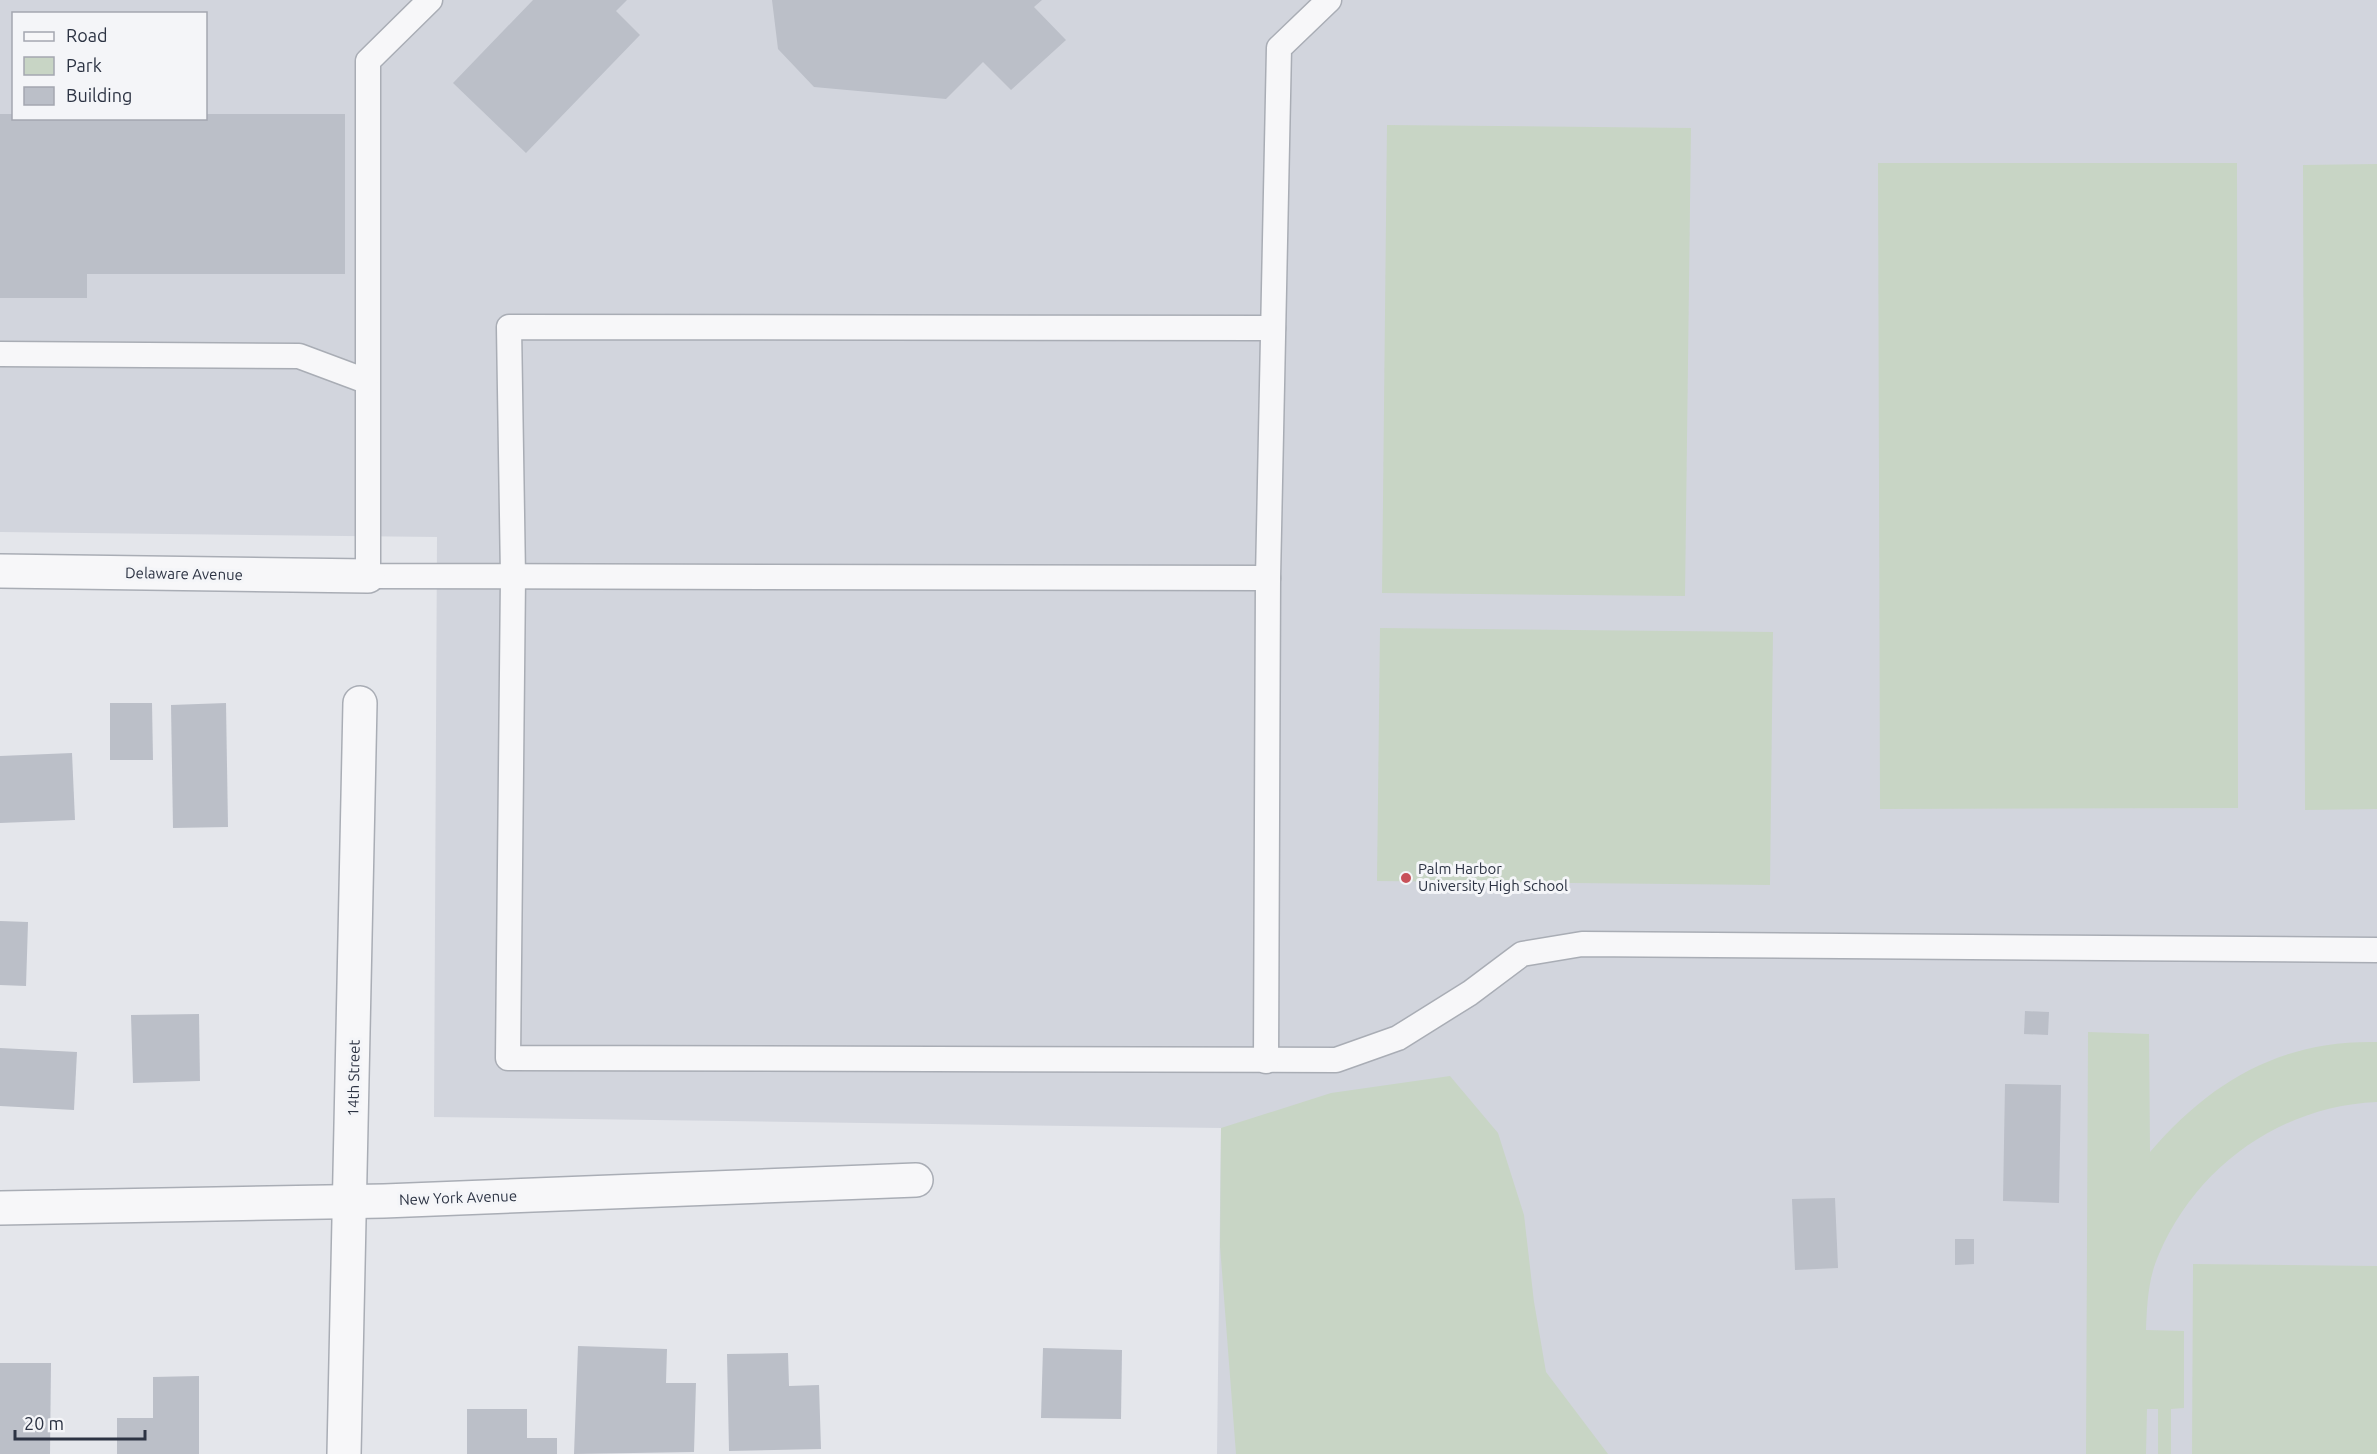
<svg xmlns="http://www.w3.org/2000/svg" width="2377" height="1454" font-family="Ubuntu,sans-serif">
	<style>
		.built { fill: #d2d5dd; fill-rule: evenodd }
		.green { fill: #c8d5c5 }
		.building { fill: #bbbfc8 }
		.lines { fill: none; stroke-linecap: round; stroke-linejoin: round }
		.service-casing { stroke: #a9adb5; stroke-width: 27 }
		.minor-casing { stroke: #a9adb5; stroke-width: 36 }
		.service { stroke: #f7f7f9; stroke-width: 24 }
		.minor { stroke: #f7f7f9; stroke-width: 33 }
		.poi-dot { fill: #c85159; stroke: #f4f5f8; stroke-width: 2 }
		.labels { text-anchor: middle; stroke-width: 6; stroke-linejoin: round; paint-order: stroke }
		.street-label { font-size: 15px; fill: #2c3343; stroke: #f4f5f8 }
		.poi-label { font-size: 15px; fill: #2c3343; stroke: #f4f5f8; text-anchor: start }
	</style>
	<rect width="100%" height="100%" fill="#e4e6eb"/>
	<!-- built -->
	<path class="built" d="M 0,0 L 2377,0 L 2377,1454 L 1217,1454 L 1221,1128 L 434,1117 L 437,537 L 0,532 ZM 14,14 L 206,14 L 206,118 L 14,118 Z"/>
	<!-- green -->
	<g class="green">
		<polygon points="1387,125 1691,128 1685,596 1382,593"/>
		<polygon points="1878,163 2237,163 2238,808 1880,809"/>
		<polygon points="2377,164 2377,809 2305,810 2303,165"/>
		<polygon points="1380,628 1773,632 1770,885 1377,881"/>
		<path d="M 2088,1032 L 2149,1034 L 2150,1152 C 2211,1081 2281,1040 2377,1042 L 2377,1102 C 2281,1106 2197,1166 2159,1254 C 2148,1278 2147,1305 2146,1330 L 2184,1331 L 2184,1408 L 2171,1409 L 2171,1454 L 2158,1454 L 2158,1409 L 2147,1409 L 2146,1454 L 2086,1454 Z"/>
		<polygon points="1450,1076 1498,1133 1524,1215 1534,1302 1546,1372 1608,1454 1236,1454 1220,1246 1221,1128 1331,1093"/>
		<polygon points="2193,1264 2377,1266 2377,1454 2192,1454"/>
	</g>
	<!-- building -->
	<g class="building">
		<polygon points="533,0 627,0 616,11 640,35 526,153 453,83"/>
		<polygon points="772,0 1042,0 1034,7 1066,40 1011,90 983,62 946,99 814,87 778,49"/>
		<polygon points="0,114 14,114 14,118 206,118 206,114 345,114 345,274 87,274 87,298 0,298"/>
		<polygon points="110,703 152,703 153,760 110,760"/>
		<polygon points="226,703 228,827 173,828 171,705"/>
		<polygon points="72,753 75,820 0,823 0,756"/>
		<polygon points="0,921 28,922 26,986 0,985"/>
		<polygon points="2025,1011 2049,1012 2048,1035 2024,1034"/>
		<polygon points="199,1014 200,1081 133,1083 131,1015"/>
		<polygon points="0,1048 77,1052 74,1110 0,1106"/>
		<polygon points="2005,1084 2061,1085 2059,1203 2003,1201"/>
		<polygon points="1835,1198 1838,1268 1795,1270 1792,1199"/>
		<polygon points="1955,1239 1974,1239 1974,1264 1955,1265"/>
		<polygon points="578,1346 667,1349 666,1383 696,1383 694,1452 574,1454"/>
		<polygon points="1043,1348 1122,1350 1121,1419 1041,1418"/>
		<polygon points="788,1353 789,1386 819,1385 821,1449 729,1451 727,1354"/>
		<polygon points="0,1363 51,1363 50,1454 0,1454"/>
		<polygon points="199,1376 199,1454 117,1454 117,1418 153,1418 153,1377"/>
		<polygon points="467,1409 527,1409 527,1438 557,1438 557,1454 467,1454"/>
	</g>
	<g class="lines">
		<!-- service casing -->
		<g class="service-casing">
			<g id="service">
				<polyline points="430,0 368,61 368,576 1268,578 1279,48 1329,0"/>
				<polyline points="1273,328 509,327 513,577 508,1058 1336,1060 1398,1038 1470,993 1522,954 1582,944 2377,950"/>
				<polyline points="0,354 299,356 366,381"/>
				<polyline points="1266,1061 1268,578"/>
			</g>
		</g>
		<!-- minor casing -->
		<g class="minor-casing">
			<g id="minor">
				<polyline points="0,571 368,576"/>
				<polyline points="0,1208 384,1201 916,1180"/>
				<polyline points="344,1454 360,703"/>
			</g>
		</g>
		<!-- service -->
		<use href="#service" class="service"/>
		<!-- minor -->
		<use href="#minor" class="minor"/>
	</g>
	<!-- markers -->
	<circle class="poi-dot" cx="1406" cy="878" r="6"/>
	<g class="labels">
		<!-- street labels -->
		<g class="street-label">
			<text transform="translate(184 574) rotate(1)" y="5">Delaware Avenue</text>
			<text transform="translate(354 1078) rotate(-89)" y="5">14th Street</text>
			<text transform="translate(458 1198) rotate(-2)" y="5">New York Avenue</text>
		</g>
		<!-- poi labels -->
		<g class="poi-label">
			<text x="1418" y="874">Palm Harbor<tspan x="1418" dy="17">University High School</tspan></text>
		</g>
	</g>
	<!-- legend -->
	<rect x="12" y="12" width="195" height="108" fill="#f4f5f8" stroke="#a4a7b0" stroke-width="1.5"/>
	<rect x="24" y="32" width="30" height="9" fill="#f7f7f9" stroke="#a4a7b0" stroke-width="1.5"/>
	<text x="66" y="42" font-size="18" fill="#2c3343">Road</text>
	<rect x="24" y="57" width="30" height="18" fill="#c8d5c5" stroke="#a4a7b0" stroke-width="1.5"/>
	<text x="66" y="72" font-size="18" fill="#2c3343">Park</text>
	<rect x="24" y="87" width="30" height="18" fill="#bbbfc8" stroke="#a4a7b0" stroke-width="1.5"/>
	<text x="66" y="102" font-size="18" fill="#2c3343">Building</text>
	<!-- scale -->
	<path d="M15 1430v9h130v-9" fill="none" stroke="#2c3343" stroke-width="3"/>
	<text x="24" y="1430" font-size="18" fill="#2c3343" stroke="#f4f5f8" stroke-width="4.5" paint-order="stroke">20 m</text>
</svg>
